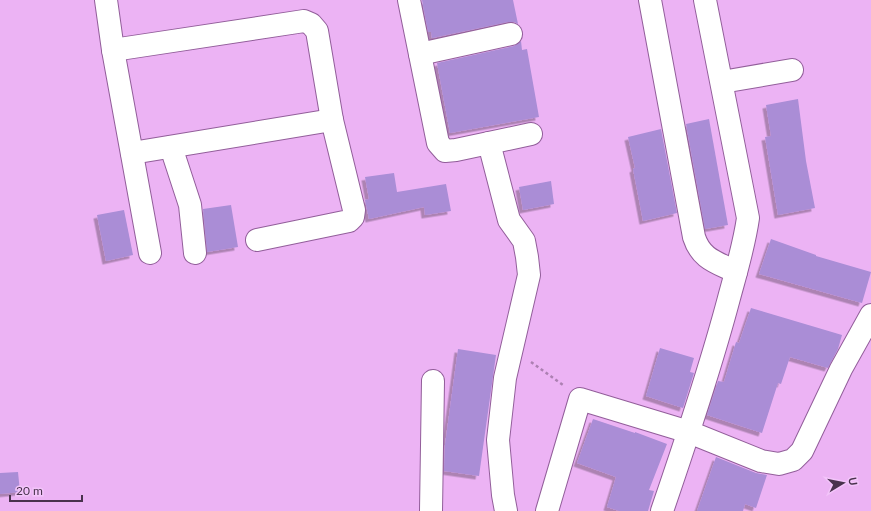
<svg xmlns="http://www.w3.org/2000/svg" width="871" height="511" font-family="Lato,sans-serif">
	<style>
		.building { fill: #aa8dd6; filter: url(#shadow) }
		.lines { fill: none; stroke-linecap: round; stroke-linejoin: round }
		.minor-casing { stroke: #925e9a; stroke-width: 24 }
		.path { stroke: #ac80b2; stroke-width: 2.5; stroke-dasharray: 3 3; stroke-linecap: butt }
		.minor { stroke: #fff; stroke-width: 22 }
	</style>
	<defs>
		<filter id="shadow"><feDropShadow dx="-3.5" dy="3.5" stdDeviation="0" flood-color="#0004"/></filter>
	</defs>
	<rect width="100%" height="100%" fill="#ecb3f4"/>
	<!-- building -->
	<g class="building">
		<polygon points="422,0 513,0 518,24 514,22 508,22 432,38 431,32 428,32"/>
		<polygon points="521,41 522,50 527,49 539,117 450,133 437,63 514,46"/>
		<polygon points="798,99 806,161 815,208 778,215 765,137 771,136 766,105"/>
		<polygon points="709,119 728,225 705,229 686,124"/>
		<polygon points="661,129 677,213 643,221 633,169 635,168 628,137"/>
		<polygon points="394,173 397,192 446,184 451,211 425,215 424,207 369,219 365,200 369,199 365,177"/>
		<polygon points="551,181 554,204 523,210 519,187"/>
		<polygon points="231,205 238,247 207,252 203,209"/>
		<polygon points="124,210 133,255 106,261 97,215"/>
		<polygon points="771,239 816,255 816,256 871,272 862,303 759,274"/>
		<polygon points="751,308 842,335 838,349 828,368 790,357 781,384 778,383 762,433 707,415 718,381 724,382 736,342 739,343"/>
		<polygon points="660,348 694,358 690,372 694,373 683,408 646,396"/>
		<polygon points="458,349 496,355 479,476 444,471 445,445"/>
		<polygon points="593,419 635,433 635,432 667,444 649,490 654,491 648,511 619,511 607,507 616,477 577,463"/>
		<polygon points="716,457 756,473 767,475 756,508 745,504 743,511 697,511"/>
		<polygon points="18,472 20,492 0,494 0,473"/>
	</g>
	<g class="lines">
		<!-- minor casing -->
		<g class="minor-casing">
			<g id="minor">
				<polyline points="106,0 113,50 150,253"/>
				<polyline points="409,0 438,143 445,151 456,150 531,134"/>
				<path d="M 650,0 L 694,237 C 701,259 716,262 736,272"/>
				<polyline points="113,50 304,21 311,24 317,31 332,120 354,210 353,217 349,221 257,240"/>
				<polyline points="420,54 511,34"/>
				<polyline points="722,82 792,70"/>
				<polyline points="489,143 509,220 524,241 527,257 529,275 505,378 498,440 503,495 506,511"/>
				<polyline points="171,147 190,205 195,253"/>
				<polyline points="132,153 332,120"/>
				<polyline points="431,511 433,381"/>
				<polyline points="547,511 580,399 689,432 761,461 779,464 793,460 802,451 841,369 871,315"/>
				<path d="M 662,511 C 686,441 710,370 729,298 C 736,272 744,246 748,218 L 705,0"/>
			</g>
		</g>
		<!-- path -->
		<polyline class="path" points="531,362 563,385"/>
		<!-- minor -->
		<use href="#minor" class="minor"/>
	</g>
	<!-- north arrow -->
	<g transform="translate(843 483) rotate(80)" stroke="#f3c5fa" stroke-width="3" paint-order="stroke">
	<path d="M0-3L7 15L0 10L-7 15Z" fill="#49324d"/>
	<text y="-6" font-size="11" font-weight="bold" text-anchor="middle" fill="#49324d">U</text>
	</g>
	<!-- scale -->
	<path d="M10 495v6h72v-6" fill="none" stroke="#49324d" stroke-width="2"/>
	<text x="16" y="495" font-size="12" fill="#49324d" stroke="#f3c5fa" stroke-width="3" paint-order="stroke">20 m</text>
</svg>
